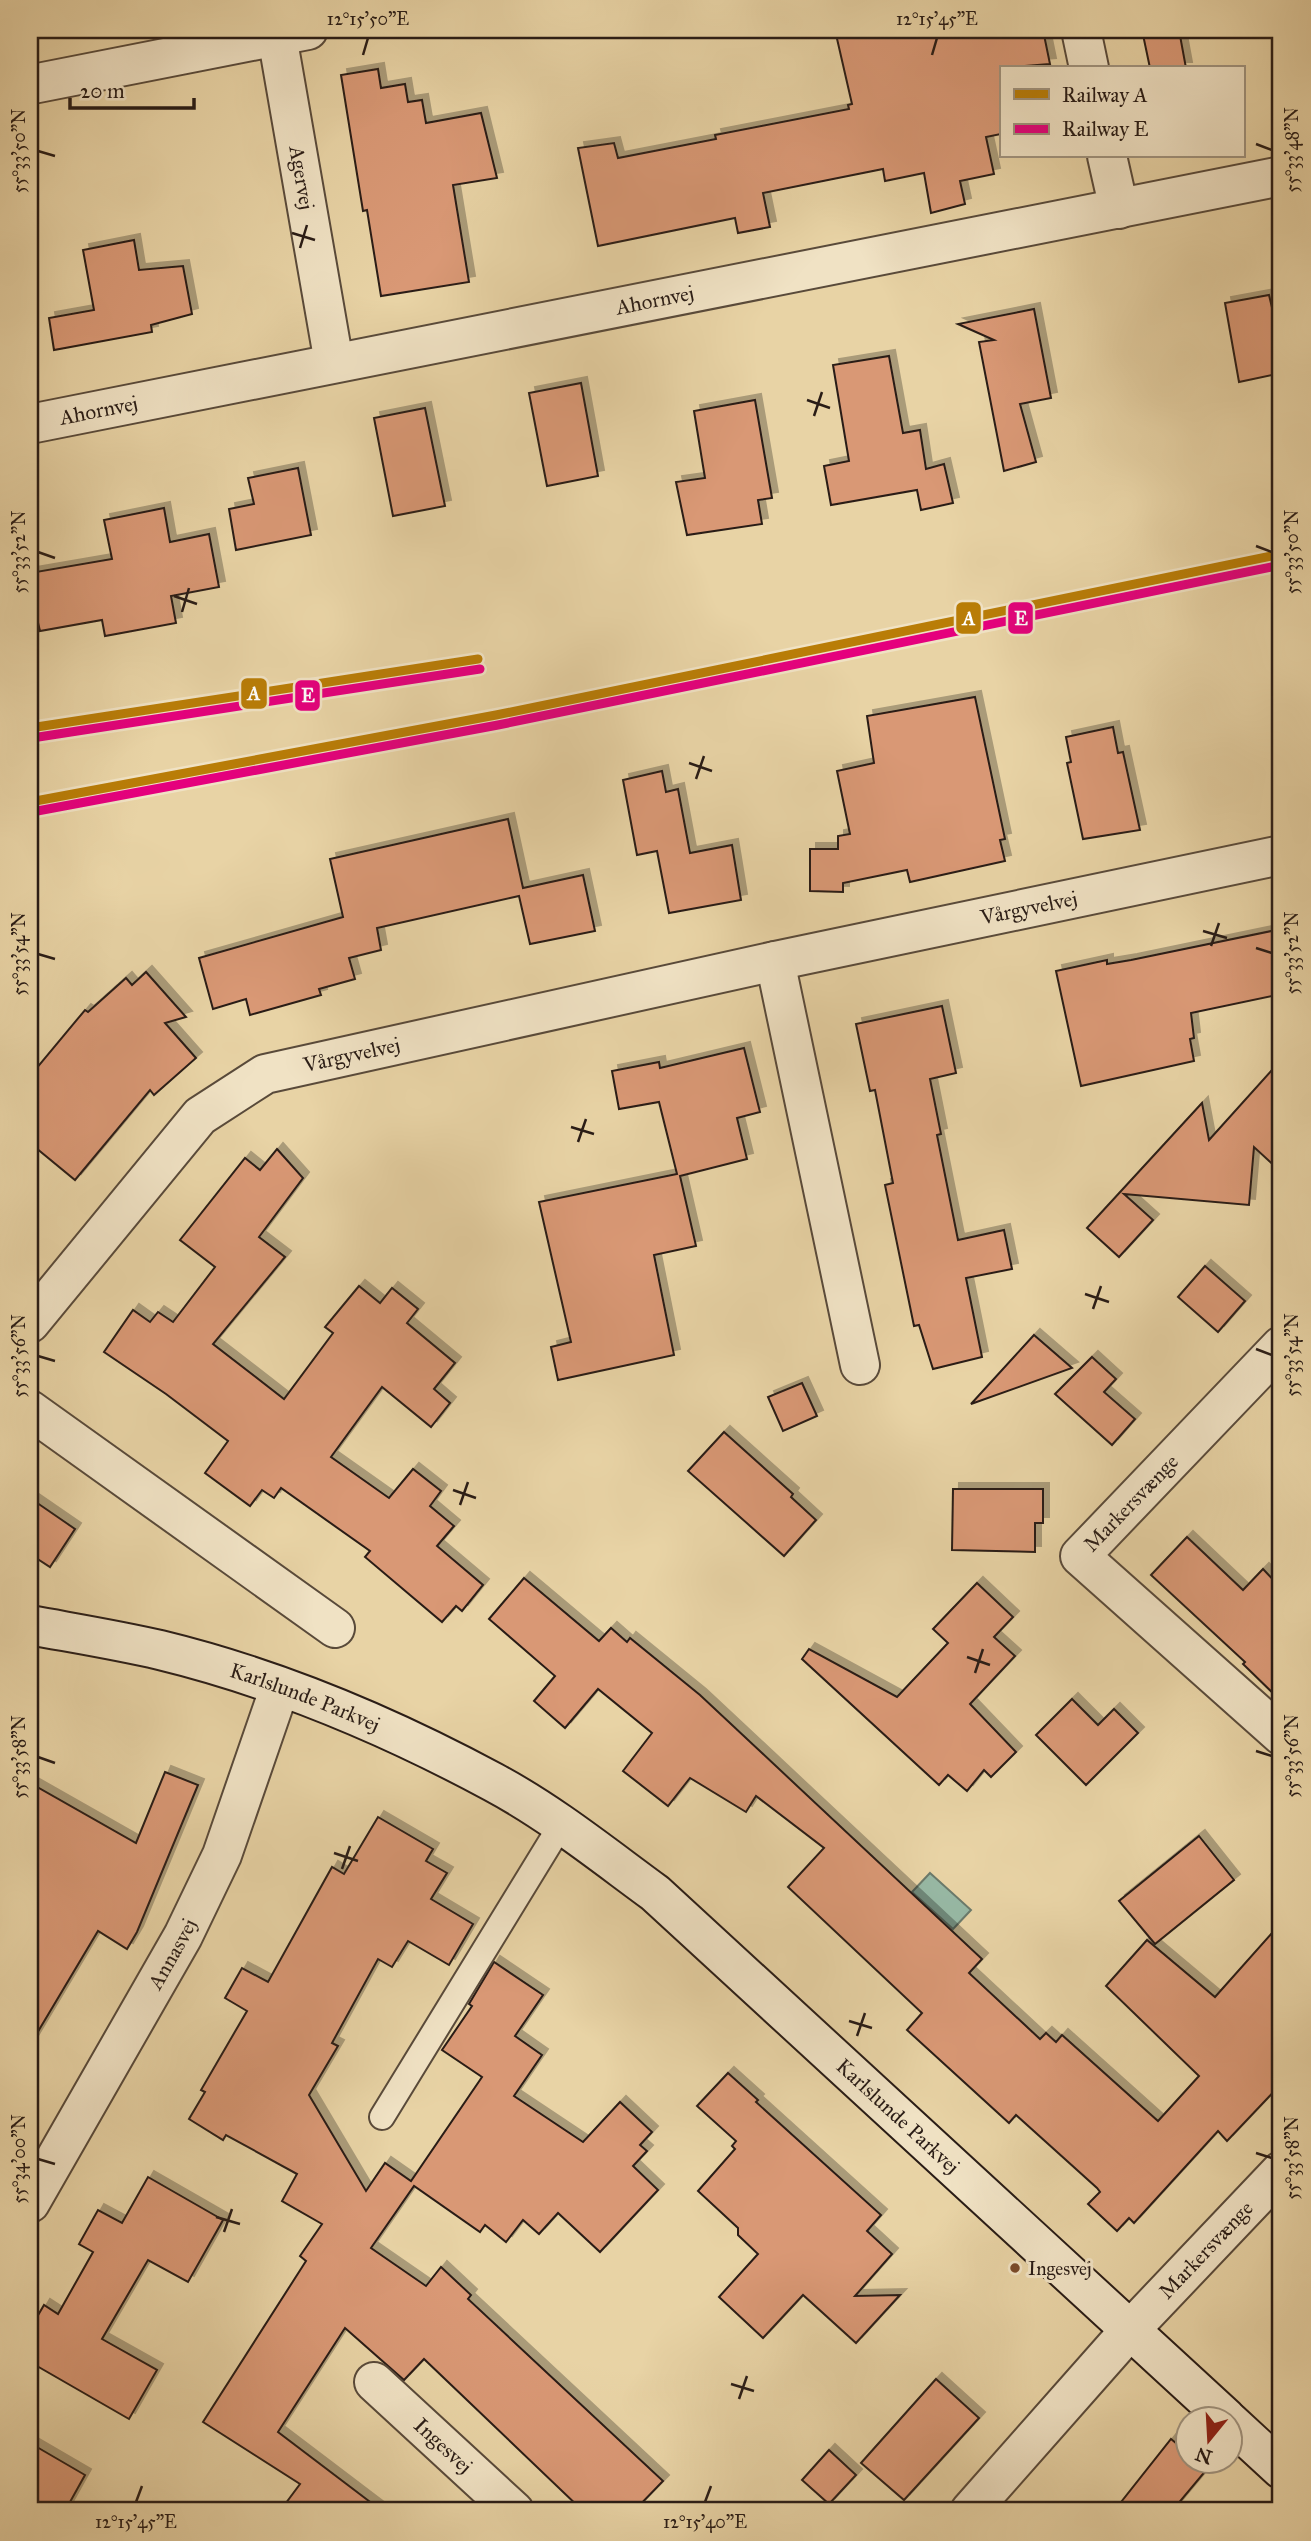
<svg xmlns="http://www.w3.org/2000/svg" width="1311" height="2541" font-family="'IM FELL Great Primer',serif">
	<style>
		.water { fill: #97b8a4; stroke: #6b7a6b; stroke-width: 2 }
		.building { fill: #d99875; stroke: #291c16; stroke-width: 2; filter: url(#shadow) }
		.lines { fill: none; stroke-linecap: round; stroke-linejoin: round }
		.lane-casing { stroke: #594a3a; stroke-width: 28 }
		.street-casing { stroke: #594a3a; stroke-width: 42 }
		.secondary-casing { stroke: #291c16; stroke-width: 42 }
		.lane { stroke: #f0e2c4; stroke-width: 24 }
		.street { stroke: #f0e2c4; stroke-width: 38 }
		.secondary { stroke: #f0e2c4; stroke-width: 38 }
		.rail-1-casing { stroke: #f0e2c4; stroke-width: 14 }
		.rail-2-casing { stroke: #f0e2c4; stroke-width: 14 }
		.rail-1 { stroke: #b97d07; stroke-width: 9 }
		.rail-2 { stroke: #e5007d; stroke-width: 9 }
		.ticks { fill: none; stroke: #291c16; stroke-width: 2.5 }
		.bus-dot { fill: #7a4b2a; stroke: #f0e2c4; stroke-width: 2.5 }
		.labels { text-anchor: middle; stroke-width: 6; stroke-linejoin: round; paint-order: stroke }
		.bus-label { font-size: 19px; fill: #291c16; stroke: #f0e2c4; text-anchor: start }
		.street-label { font-size: 21px; fill: #291c16; stroke: #f0e2c4 }
		.line-badge { stroke: #f0e2c4; stroke-width: 2.5 }
		.badge-label { font-size: 19px; text-anchor: middle; font-weight: bold; fill: #fff }
		.neatline { fill: none; stroke: #291c16; stroke-width: 2.5 }
		.ticks-label { font-size: 18px; text-anchor: middle; fill: #291c16 }
	</style>
	<defs>
		<filter id="shadow"><feDropShadow dx="6" dy="-6" stdDeviation="0" flood-color="#0004"/></filter>
	</defs>
	<rect width="100%" height="100%" fill="#e8d3a5"/>
	<filter id="stains"><feTurbulence type="fractalNoise" baseFrequency=".00286" numOctaves="4"/><feColorMatrix values="0 0 0 0 .2 0 0 0 0 .09 0 0 0 0 .02 0 0 0 .5 -.17"/></filter>
	<radialGradient id="worn" r=".72"><stop offset=".6" stop-color="#630" stop-opacity="0"/><stop offset="1" stop-color="#630" stop-opacity=".3"/></radialGradient>
	<!-- water -->
	<polygon class="water" points="930,1873 971,1910 953,1929 912,1892"/>
	<!-- building -->
	<g class="building">
		<polygon points="835,30 1043,30 1050,64 1001,68 1001,134 986,137 994,174 960,181 965,204 931,213 924,173 885,181 883,169 763,193 770,227 738,233 735,218 598,246 578,148 614,143 618,158 716,139 715,135 849,109 848,105 852,104"/>
		<polygon points="1142,30 1179,30 1186,68 1150,68"/>
		<polygon points="378,69 381,88 405,84 408,102 422,100 426,123 481,113 497,178 453,185 469,282 381,296 367,210 363,211 341,75"/>
		<polygon points="134,240 139,270 183,266 192,314 151,325 152,332 54,350 49,318 94,310 83,250"/>
		<polygon points="1269,295 1274,316 1281,315 1281,373 1239,382 1225,303"/>
		<polygon points="1034,309 1051,398 1020,404 1036,462 1004,471 979,342 994,340 958,324"/>
		<polygon points="889,356 903,433 920,430 926,469 944,464 953,503 921,510 917,490 831,505 824,466 849,461 833,365"/>
		<polygon points="581,383 598,476 547,486 529,393"/>
		<polygon points="755,400 772,498 758,500 762,524 687,535 676,482 705,478 694,411"/>
		<polygon points="425,408 445,506 393,516 374,418"/>
		<polygon points="298,468 311,535 236,550 229,509 254,504 248,478"/>
		<polygon points="164,508 170,542 209,534 219,587 171,596 176,623 105,636 102,620 40,631 35,610 30,611 30,573 112,559 104,520"/>
		<polygon points="975,697 1005,839 1000,840 1005,861 910,882 907,870 843,883 843,892 810,891 810,849 838,849 838,836 850,834 837,771 874,763 867,716"/>
		<polygon points="1113,727 1118,753 1123,752 1140,830 1083,839 1067,763 1071,762 1066,737"/>
		<polygon points="662,771 666,792 678,789 690,853 732,845 741,900 669,913 657,851 637,855 623,780"/>
		<polygon points="508,819 523,888 583,875 595,931 530,944 519,896 377,928 381,950 349,958 355,979 319,989 321,995 250,1015 246,999 213,1009 199,958 343,917 330,859"/>
		<polygon points="1281,929 1281,994 1191,1013 1194,1038 1190,1039 1194,1061 1081,1086 1056,971 1107,960 1107,964 1131,960"/>
		<polygon points="146,972 186,1017 165,1023 196,1058 154,1095 150,1090 75,1180 30,1143 30,1076 85,1010 88,1012 126,978 132,985"/>
		<polygon points="942,1006 956,1073 930,1079 941,1134 937,1135 958,1240 1004,1230 1012,1269 966,1278 982,1357 933,1369 919,1325 914,1326 885,1185 893,1183 875,1090 870,1091 856,1024"/>
		<polygon points="744,1048 760,1112 737,1118 747,1159 680,1176 696,1246 654,1255 674,1355 558,1380 551,1347 571,1342 539,1202 677,1174 659,1102 619,1109 612,1071 659,1062 660,1068"/>
		<polygon points="1281,1060 1281,1172 1254,1147 1249,1205 1124,1194 1153,1220 1119,1257 1087,1228 1202,1103 1209,1140"/>
		<polygon points="277,1149 303,1178 259,1237 285,1257 213,1344 284,1399 333,1333 325,1327 359,1286 380,1303 392,1288 418,1309 407,1323 455,1363 434,1389 450,1403 431,1427 382,1387 331,1457 389,1498 413,1469 441,1491 430,1506 454,1526 437,1546 483,1585 462,1611 456,1606 442,1622 365,1557 370,1551 281,1488 274,1498 262,1490 250,1506 205,1473 228,1441 166,1394 104,1352 133,1310 150,1322 158,1312 173,1322 215,1267 180,1240 245,1158 260,1170"/>
		<polygon points="1205,1266 1245,1301 1218,1332 1178,1297"/>
		<polygon points="1034,1335 1072,1368 971,1404"/>
		<polygon points="1092,1357 1116,1379 1104,1392 1135,1419 1112,1445 1055,1394"/>
		<polygon points="802,1383 817,1416 783,1431 768,1397"/>
		<polygon points="724,1432 793,1494 791,1497 816,1520 784,1556 688,1471"/>
		<polygon points="953,1489 1043,1489 1043,1523 1035,1523 1035,1552 952,1550"/>
		<polygon points="30,1498 75,1529 50,1567 30,1554"/>
		<polygon points="1187,1537 1243,1590 1263,1569 1281,1588 1281,1701 1243,1664 1245,1662 1151,1575"/>
		<polygon points="524,1578 599,1641 611,1628 627,1642 630,1638 700,1695 982,1959 969,1973 1040,2039 1046,2033 1056,2042 1062,2035 1158,2121 1199,2076 1106,1986 1147,1940 1215,1997 1281,1923 1281,2084 1227,2141 1218,2131 1134,2223 1129,2218 1117,2231 1088,2204 1100,2192 1097,2188 1016,2115 1009,2123 907,2030 922,2013 788,1887 824,1848 756,1796 746,1812 690,1778 668,1806 623,1771 652,1733 598,1689 565,1728 534,1701 555,1676 489,1619"/>
		<polygon points="977,1583 1013,1617 994,1637 1015,1656 970,1704 1016,1752 991,1777 984,1770 967,1791 948,1775 939,1785 802,1659 809,1649 897,1697 948,1643 933,1629"/>
		<polygon points="1072,1699 1098,1725 1114,1709 1138,1733 1086,1785 1036,1735"/>
		<polygon points="165,1772 198,1785 137,1932 127,1949 98,1931 30,2045 30,1783 136,1843"/>
		<polygon points="378,1817 433,1849 426,1861 447,1873 431,1899 473,1924 449,1965 408,1941 392,1967 378,1959 332,2043 338,2046 309,2095 366,2191 385,2163 411,2181 482,2077 442,2050 472,2006 469,2004 494,1962 543,1995 515,2036 542,2055 514,2096 583,2142 620,2102 652,2132 640,2145 647,2151 633,2166 658,2190 600,2252 558,2213 539,2234 523,2220 506,2242 485,2225 480,2232 414,2186 371,2248 426,2286 441,2267 471,2295 468,2299 663,2481 634,2511 583,2511 424,2359 404,2380 345,2328 278,2432 382,2511 280,2511 300,2484 203,2422 306,2261 300,2256 322,2224 282,2201 297,2174 226,2135 223,2140 189,2119 205,2092 201,2090 247,2011 225,1998 242,1968 268,1982 332,1867 344,1874"/>
		<polygon points="1199,1836 1234,1880 1155,1944 1119,1901"/>
		<polygon points="728,2073 758,2100 756,2102 881,2215 867,2231 892,2254 855,2296 900,2295 856,2343 803,2295 763,2338 719,2297 758,2254 738,2235 738,2228 698,2191 735,2149 732,2146 736,2141 697,2106"/>
		<polygon points="148,2177 223,2220 188,2282 148,2260 102,2339 157,2370 129,2419 30,2362 30,2329 44,2305 58,2314 93,2252 79,2244 98,2210 122,2223"/>
		<polygon points="936,2379 979,2418 904,2500 861,2463"/>
		<polygon points="1171,2439 1188,2453 1188,2460 1198,2460 1208,2468 1172,2511 1114,2511"/>
		<polygon points="30,2443 85,2475 65,2511 30,2511"/>
		<polygon points="829,2450 856,2475 829,2504 802,2480"/>
	</g>
	<g class="lines">
		<!-- lane casing -->
		<g class="lane-casing">
			<polyline id="lane" points="382,2117 561,1825"/>
		</g>
		<!-- street casing -->
		<g class="street-casing">
			<g id="street">
				<path id="s1" d="M 276,30 L 334,363"/>
				<polyline points="1081,30 1089,68"/>
				<polyline points="33,84 308,30"/>
				<polyline points="1107,156 1119,209"/>
				<path id="s2" d="M 30,424 L 1281,176"/>
				<polyline points="775,961 860,1365"/>
				<path id="s3" d="M 30,1323 L 200,1116 L 265,1074 L 775,961 L 1281,855"/>
				<polyline points="1281,1346 1080,1556 1281,1735"/>
				<polyline points="30,1410 335,1628"/>
				<path id="s4" d="M 30,2203 L 183,1936 L 222,1855 L 280,1687"/>
				<path id="s5" d="M 374,2382 L 514,2511"/>
				<path id="s6" d="M 970,2511 L 1130,2330 L 1281,2171"/>
			</g>
		</g>
		<!-- secondary casing -->
		<g class="secondary-casing">
			<g id="secondary">
				<path id="s7" d="M 30,1625 C 73,1633 117,1640 160,1650 C 275,1678 389,1726 493,1782 C 551,1813 603,1855 655,1893 L 1226,2418"/>
				<polyline points="1230,2422 1281,2469"/>
			</g>
		</g>
		<!-- lane -->
		<use href="#lane" class="lane"/>
		<!-- street -->
		<use href="#street" class="street"/>
		<!-- secondary -->
		<use href="#secondary" class="secondary"/>
		<!-- rail-1 casing -->
		<g class="rail-1-casing">
			<g id="rail-1">
				<polyline points="30,728 478,659"/>
				<polyline points="30,802 496,715 1281,554"/>
			</g>
		</g>
		<!-- rail-2 casing -->
		<g class="rail-2-casing">
			<g id="rail-2">
				<polyline points="32,738 480,669"/>
				<polyline points="32,812 498,725 1281,565"/>
			</g>
		</g>
		<!-- rail-1 -->
		<use href="#rail-1" class="rail-1"/>
		<!-- rail-2 -->
		<use href="#rail-2" class="rail-2"/>
	</g>
	<!-- ticks -->
	<path class="ticks" d="M 363,55 L 368,38M 932,55 L 937,38M 1256,144 L 1272,150M 38,151 L 55,156M 292,233 L 315,240M 300,248 L 307,225M 807,400 L 830,408M 814,416 L 822,392M 1256,546 L 1272,552M 38,552 L 55,558M 174,596 L 197,604M 182,612 L 189,588M 689,763 L 712,771M 696,779 L 704,756M 1203,931 L 1227,938M 1211,946 L 1219,923M 1256,948 L 1272,953M 38,954 L 55,959M 571,1127 L 594,1134M 578,1142 L 586,1119M 1085,1294 L 1109,1302M 1093,1309 L 1101,1286M 1256,1349 L 1272,1355M 38,1356 L 55,1361M 453,1490 L 476,1498M 460,1505 L 468,1482M 967,1657 L 990,1665M 975,1673 L 983,1649M 1256,1751 L 1272,1756M 38,1757 L 55,1763M 334,1853 L 358,1861M 342,1869 L 350,1846M 849,2021 L 872,2028M 857,2036 L 865,2013M 1256,2153 L 1272,2158M 38,2159 L 55,2164M 216,2217 L 240,2224M 224,2232 L 232,2209M 731,2384 L 754,2391M 739,2399 L 747,2376M 136,2502 L 142,2486M 705,2502 L 711,2486"/>
	<!-- markers -->
	<circle class="bus-dot" cx="1015" cy="2268" r="6"/>
	<g class="labels">
		<!-- bus labels -->
		<g class="bus-label">
			<text x="1028" y="2275">Ingesvej</text>
		</g>
		<!-- street labels -->
		<g class="street-label">
			<text dy="7" stroke="none"><textPath href="#s1" startOffset="150">Agervej</textPath></text>
			<text dy="7" stroke="none"><textPath href="#s2" startOffset="637">Ahornvej</textPath></text>
			<text dy="7" stroke="none"><textPath href="#s2" startOffset="70">Ahornvej</textPath></text>
			<text dy="7" stroke="none"><textPath href="#s3" startOffset="1127">Vårgyvelvej</textPath></text>
			<text dy="7" stroke="none"><textPath href="#s3" startOffset="434">Vårgyvelvej</textPath></text>
			<text transform="translate(1131 1503) rotate(-46)" y="7">Markersvænge</text>
			<text dy="7" stroke="none"><textPath href="#s7" startOffset="285">Karlslunde Parkvej</textPath></text>
			<text dy="7" stroke="none"><textPath href="#s4" startOffset="287">Annasvej</textPath></text>
			<text dy="7" stroke="none"><textPath href="#s7" startOffset="1018">Karlslunde Parkvej</textPath></text>
			<text dy="7" stroke="none"><textPath href="#s6" startOffset="352">Markersvænge</textPath></text>
			<text dy="7" stroke="none"><textPath href="#s5" startOffset="94">Ingesvej</textPath></text>
		</g>
	</g>
	<g class="line-badge">
		<rect x="955" y="601" width="27" height="34" rx="7" fill="#b97d07"/>
		<rect x="1007" y="601" width="27" height="34" rx="7" fill="#e5007d"/>
		<rect x="240" y="677" width="28" height="33" rx="7" fill="#b97d07"/>
		<rect x="294" y="679" width="27" height="33" rx="7" fill="#e5007d"/>
	</g>
	<g class="badge-label">
		<text x="969" y="625">A</text>
		<text x="1021" y="625">E</text>
		<text x="254" y="700">A</text>
		<text x="308" y="702">E</text>
	</g>
	<!-- margin -->
	<rect width="1311" height="2541" fill="none" stroke="#e8d3a5" stroke-width="77"/>
	<!-- legend -->
	<rect x="1000" y="66" width="245" height="91" fill="#f0e2c4" stroke="#a0937e" stroke-width="2"/>
	<rect x="1014" y="89" width="35" height="10" fill="#b97d07" stroke="#a0937e" stroke-width="2"/>
	<text x="1062" y="102" font-size="21" fill="#291c16">Railway A</text>
	<rect x="1014" y="124" width="35" height="10" fill="#e5007d" stroke="#a0937e" stroke-width="2"/>
	<text x="1062" y="136" font-size="21" fill="#291c16">Railway E</text>
	<!-- north arrow -->
	<g transform="translate(1209 2440) rotate(198)"><circle r="33" fill="#f0e2c4" stroke="#a0937e" stroke-width="2"/>
	<path d="M0-5L12 26L0 18L-12 26Z" fill="#8f2418"/>
	<text y="-10" font-size="19" font-weight="bold" text-anchor="middle" fill="#291c16">N</text>
	</g>
	<!-- scale -->
	<path d="M70 98v10h124v-10" fill="none" stroke="#291c16" stroke-width="3.5"/>
	<text x="80" y="98" font-size="21" fill="#291c16" stroke="#f0e2c4" stroke-width="5" paint-order="stroke">20 m</text>
	<rect x="38" y="38" width="1234" height="2464" class="neatline"/>
	<g class="ticks-label">
		<text x="368" y="25">12°15'50"E</text>
		<text x="937" y="25">12°15'45"E</text>
		<text transform="translate(1292 150) rotate(-90)" y="6">55°33'48"N</text>
		<text transform="translate(19 151) rotate(-90)" y="6">55°33'50"N</text>
		<text transform="translate(1292 552) rotate(-90)" y="6">55°33'50"N</text>
		<text transform="translate(19 552) rotate(-90)" y="6">55°33'52"N</text>
		<text transform="translate(1292 953) rotate(-90)" y="6">55°33'52"N</text>
		<text transform="translate(19 954) rotate(-90)" y="6">55°33'54"N</text>
		<text transform="translate(1292 1355) rotate(-90)" y="6">55°33'54"N</text>
		<text transform="translate(19 1356) rotate(-90)" y="6">55°33'56"N</text>
		<text transform="translate(1292 1756) rotate(-90)" y="6">55°33'56"N</text>
		<text transform="translate(19 1757) rotate(-90)" y="6">55°33'58"N</text>
		<text transform="translate(1292 2158) rotate(-90)" y="6">55°33'58"N</text>
		<text transform="translate(19 2159) rotate(-90)" y="6">55°34'00"N</text>
		<text x="136" y="2528">12°15'45"E</text>
		<text x="705" y="2528">12°15'40"E</text>
	</g>
	<rect width="100%" height="100%" filter="url(#stains)"/>
	<rect width="100%" height="100%" fill="url(#worn)"/>
</svg>
